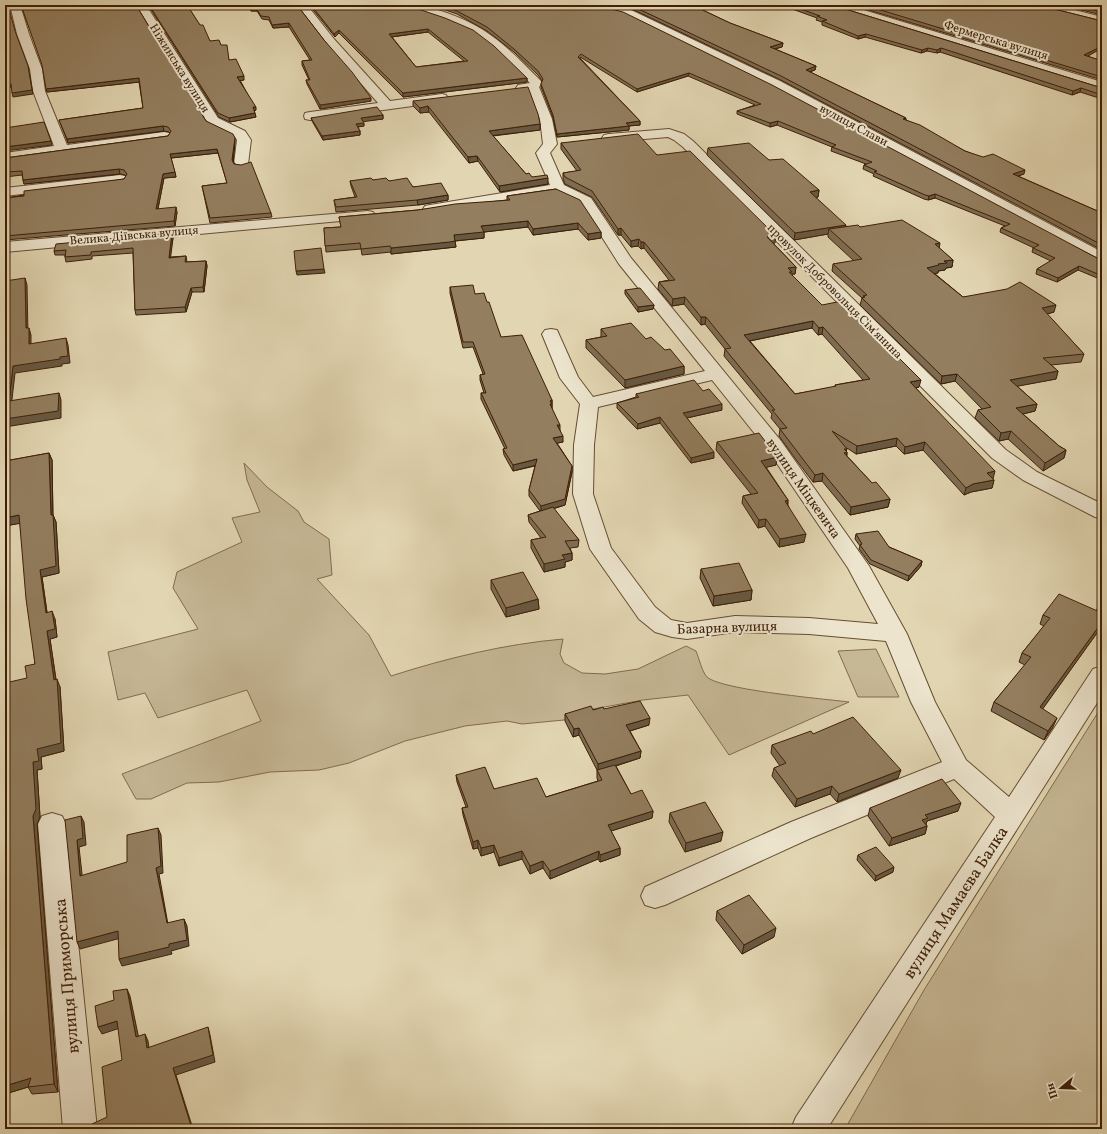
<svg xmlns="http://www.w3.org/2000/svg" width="1107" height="1134" font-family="Vollkorn,serif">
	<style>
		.green { fill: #c6b795; stroke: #826b4e }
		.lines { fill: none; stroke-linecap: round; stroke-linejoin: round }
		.minor-casing { stroke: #674d31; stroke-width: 2 }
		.minor { fill: #ece4cd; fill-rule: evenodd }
		.wall { fill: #7e6c52; stroke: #3e1f06; fill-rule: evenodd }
		.shaded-wall { fill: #675842; stroke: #3e1f06 }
		.building { fill: #937e5f; stroke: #3e1f06; fill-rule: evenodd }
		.labels { text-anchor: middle; stroke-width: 4; stroke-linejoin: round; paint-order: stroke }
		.far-street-label { font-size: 12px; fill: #3e1f06; stroke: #ece4cd }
		.street-label { font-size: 14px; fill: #3e1f06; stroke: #ece4cd }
		.near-street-label { font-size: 17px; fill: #3e1f06; stroke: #ece4cd }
	</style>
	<rect width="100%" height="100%" fill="#e2d6b2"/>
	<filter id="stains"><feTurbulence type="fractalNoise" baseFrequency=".005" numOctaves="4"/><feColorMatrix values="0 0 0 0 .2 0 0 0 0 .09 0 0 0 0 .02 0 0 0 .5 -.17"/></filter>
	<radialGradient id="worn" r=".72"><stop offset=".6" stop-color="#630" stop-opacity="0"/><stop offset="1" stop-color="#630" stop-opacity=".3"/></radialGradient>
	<!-- green -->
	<g class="green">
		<path d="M 244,463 L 267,487 L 298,511 L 304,522 L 329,539 L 332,575 L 317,579 L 369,635 L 391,676 C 447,658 505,644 563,639 L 560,654 L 564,663 L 582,673 L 605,674 L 638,669 L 686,646 L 696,651 C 699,658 702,672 707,677 C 721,690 825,699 849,702 L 729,755 L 688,695 L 643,700 L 593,709 L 564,720 L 522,724 L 507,721 L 465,726 L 405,741 L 349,763 L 319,770 L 270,772 L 219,782 L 187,783 L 151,799 L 136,799 L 122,774 L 261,721 L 247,690 L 158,718 L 145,693 L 118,700 L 108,652 L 198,629 L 173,588 L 177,572 L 242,542 L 232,518 L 260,512 L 247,480 Z"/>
		<polygon points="876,649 899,697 858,697 838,651"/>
		<polygon points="1102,706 1102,1129 845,1129 924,990"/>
	</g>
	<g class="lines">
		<!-- minor casing -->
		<g class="minor-casing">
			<g id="minor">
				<polygon points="10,5 20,5 29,34 42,69 45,91 67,145 164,132 169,133 171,136 169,139 5,161 5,153 54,146 33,91 30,69 17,34"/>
				<polygon points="136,5 146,5 218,118 245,131 251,140 248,164 246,167 241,168 236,167 234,164 237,140 235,137 208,124"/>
				<polygon points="297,5 307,5 334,39 390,101 442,94 446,95 448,98 446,101 442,102 310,120 305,119 304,116 305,113 310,112 378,103 326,43"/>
				<path d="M 406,5 C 421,5 433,8 447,13 C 490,28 510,50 540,80 L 542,83 L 539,87 L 552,119 L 557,144 L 550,153 L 564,185 L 591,198 L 631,258 L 781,441 L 869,566 L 907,634 L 935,702 L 966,760 L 1009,797 L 1093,669 L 1102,666 L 1102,695 L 827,1129 L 791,1129 L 796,1117 L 995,817 L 954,779 L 811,838 L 665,905 L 655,908 L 645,905 L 641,896 L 645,887 L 791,822 L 942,762 L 911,702 L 886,641 L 809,634 L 735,632 L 687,639 L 672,637 L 655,632 L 639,619 L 590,549 L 573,494 L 574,445 L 580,404 L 560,378 L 542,334 L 545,330 L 551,329 L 557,330 L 578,377 L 593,397 L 705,371 L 619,264 L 581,204 L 556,193 L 430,213 L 425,212 L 423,209 L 425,206 L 430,205 L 550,185 L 536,153 L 543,144 L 540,119 L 529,91 L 518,91 L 516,88 L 518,85 L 530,83 C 514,68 500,51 482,38 C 460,22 433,15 407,7 ZM 712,380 L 767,449 L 848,568 L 878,624 L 809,618 L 735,616 L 687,623 L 671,620 L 655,607 L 611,548 L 593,494 L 594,445 L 598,407 Z"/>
				<polygon points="595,5 612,5 631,10 780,81 1102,252 1102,263 1096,261 772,87 623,14 596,7"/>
				<polygon points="831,5 847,5 1102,82 1102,90 832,7"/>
				<polygon points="1037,5 1055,5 1102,17 1102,23 1038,7"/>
				<polygon points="669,129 684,134 693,141 1006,450 1037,472 1102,504 1102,518 1095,517 1023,480 992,458 683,147 674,140 668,137 609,142 604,141 602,138 604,135 609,134"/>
				<polygon points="120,175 125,176 127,179 125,182 5,196 5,188"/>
				<polygon points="368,211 373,212 375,215 373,218 5,252 5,242"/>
				<polygon points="52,813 62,816 66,824 97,1129 63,1129 38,824 42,816"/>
			</g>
		</g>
		<!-- minor -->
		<use href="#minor" class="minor"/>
	</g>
	<!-- wall -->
	<g class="wall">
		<polygon points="21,5 136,5 206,121 235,142 233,161 271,213 272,217 210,223 202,186 227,183 218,153 171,158 176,177 164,178 158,209 177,212 175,226 5,240 5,198 124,179 126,176 125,175 120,174 24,184 22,175 5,177 5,158 168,136 170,133 169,132 164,131 68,143 59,120 143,108 139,82 47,92 43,66"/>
		<polygon points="148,5 187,5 210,41 221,45 229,60 244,80 240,80 256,110 254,111 256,117 230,122 219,117"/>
		<polygon points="248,5 297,5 371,101 320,109 307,84 306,80 309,80 302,65 302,61 310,60 289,27 273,28 269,20 262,19 257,11 251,11"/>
		<path d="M 309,5 L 406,5 L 527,78 L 527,82 L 403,97 L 339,33 L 335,37 ZM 428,32 L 464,61 L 416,67 L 392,37 Z"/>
		<polygon points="425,5 596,5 1097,258 1102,259 1102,280 1078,270 1057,282 1036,274 1037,269 1051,261 1032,252 1033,248 1034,248 1000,232 1001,228 1005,226 935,198 928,200 924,199 873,176 874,174 863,169 864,165 866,164 831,151 832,147 777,125 770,127 737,114 737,111 755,105 688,76 637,92 580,57 580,58 640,121 640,125 629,126 629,130 557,137 553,118 541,87 541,84 542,81 538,75 514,52 487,31 457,14 440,8"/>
		<polygon points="618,5 692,5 730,23 783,43 782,47 775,49 816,66 815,70 810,72 906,118 906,120 965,151 1024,174 1018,176 1102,213 1102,250 781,80 632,9"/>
		<polygon points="781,5 832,5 1102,88 1102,99 1080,92 1072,95 940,52 937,53 927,51 921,53 865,37 858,39 822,25 822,22 816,20 817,18"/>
		<polygon points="852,5 1038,5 1102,21 1102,48 1087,56 1102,61 1102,80"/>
		<polygon points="1061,5 1102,5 1102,15"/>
		<polygon points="413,101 540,124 540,130 493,136 526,174 532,177 548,184 500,192 478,161 469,163 429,112 420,113 413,106"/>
		<polygon points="383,115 383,119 363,121 364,126 358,127 360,131 360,135 323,140 312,121 311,118"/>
		<path d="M 561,143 L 657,155 L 775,243 L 773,243 L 796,267 L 795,274 L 792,274 L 792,275 L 822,305 L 919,387 L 916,388 L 994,480 L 992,488 L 971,492 L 964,495 L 923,450 L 904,454 L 896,446 L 856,454 L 847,448 L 846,451 L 847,452 L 847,456 L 872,483 L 890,499 L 888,507 L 850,515 L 822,481 L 813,482 L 797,461 L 779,436 L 780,429 L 771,418 L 772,414 L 724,356 L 725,349 L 705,324 L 701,325 L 684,304 L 672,306 L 658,289 L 659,282 L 669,280 L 644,248 L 641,249 L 638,246 L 631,247 L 621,235 L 618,235 L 592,197 L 565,184 L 563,179 L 563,173 L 577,171 L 561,149 ZM 812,328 L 818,335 L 822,334 L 863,380 L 835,385 L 835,387 L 795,394 L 750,341 Z"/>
		<polygon points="708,148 769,160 819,190 818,197 816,198 846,227 860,227 939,248 953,260 952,267 946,268 945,270 938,271 938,273 934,273 963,297 1054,312 1047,314 1084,354 1081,362 1051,365 1058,371 1056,379 1017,386 1037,404 1035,411 1023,414 1059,446 1066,450 1064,458 1043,471 1008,439 999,441 975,418 978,410 982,409 955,381 941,384 860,305 862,298 832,271 833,264 854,261 828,237 828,234 794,240 707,155"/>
		<polygon points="373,180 389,181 448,195 448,200 418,205 336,212 334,200 355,197 351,186 350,181"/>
		<polygon points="556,189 601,232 601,238 588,240 578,229 533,235 528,227 484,232 484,238 455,241 456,247 391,254 391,252 362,255 361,249 326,252 324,228 341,227 339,217 418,210 507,200 507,196"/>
		<polygon points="173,238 170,257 186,256 187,262 206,261 207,266 204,292 192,292 186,312 136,315 135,310 133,253 92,256 92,259 66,262 65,257 65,255 55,255 54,251"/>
		<polygon points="450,287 475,294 487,302 501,337 552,400 552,410 560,431 563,442 557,443 572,466 572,472 565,505 553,509 579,540 578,547 570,548 572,553 572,560 565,562 565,567 544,572 531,548 531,540 541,538 529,522 528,515 540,511 529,496 529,490 535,466 513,471 504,455 503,449 505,449 481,399 481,393 484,393 480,380 480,375 483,374 473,347 463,348 450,293"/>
		<polygon points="625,290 654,305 653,309 638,312 625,294"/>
		<polygon points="601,329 646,339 665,350 684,366 684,374 625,388 586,348 586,340 601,337"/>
		<polygon points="703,391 722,410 687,418 714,458 691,463 660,423 637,429 617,408 617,403 636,397 636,394"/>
		<polygon points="717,442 777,457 776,465 766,467 788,500 788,505 804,542 779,547 765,526 758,528 742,503 743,496 751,494 716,450"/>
		<polygon points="49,453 52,460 53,515 56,522 59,573 42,577 47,612 55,619 57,637 50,639 56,679 60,687 64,751 41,757 42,769 37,770 40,817 37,824 58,1092 32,1094 28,1087 5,1094 27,678 35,664 20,523 5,526 5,461"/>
		<polygon points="856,534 889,547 922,561 921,566 908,581 870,564 859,549 860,546 855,539"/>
		<polygon points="701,569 752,590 751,600 713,606 700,578"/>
		<polygon points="491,580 538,599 539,609 506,617 491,589"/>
		<polygon points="1102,600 1102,626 1042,709 1053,727 1044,740 991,711 994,702 1025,665 1019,662 1022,653 1044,626 1040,624 1043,615 1096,611"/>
		<polygon points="604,709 649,725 630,731 641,751 640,758 616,766 631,794 653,811 652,818 611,831 620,848 620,855 600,862 598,859 550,879 543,868 530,874 522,859 499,866 494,852 481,856 478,848 473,849 463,815 462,808 466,807 457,782 456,775 494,789 546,797 598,781 597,778 597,770 579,735 573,737 565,721 565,714 593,710"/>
		<polygon points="813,734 898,778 837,802 830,794 795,807 772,776 774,768 780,766 771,753 772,745"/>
		<polygon points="870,808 958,811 927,821 926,824 927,826 925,834 889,846 868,816"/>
		<polygon points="670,813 721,841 685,852 669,822"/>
		<polygon points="858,855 893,872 875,881 857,860"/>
		<polygon points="717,911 774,937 742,954 716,920"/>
	</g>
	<!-- shaded-wall -->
	<g class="shaded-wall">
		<polygon points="251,8 256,8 257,11 251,11"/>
		<polygon points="289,23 289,27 273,28 272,25"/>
		<polygon points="428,29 428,32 390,37 389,34"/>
		<polygon points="339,30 339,33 335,37 334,34"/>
		<polygon points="866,34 865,37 858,39 858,36"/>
		<polygon points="783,43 782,47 770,50 770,47"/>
		<polygon points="1102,46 1102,48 1083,59 1084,55"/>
		<polygon points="928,48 927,51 921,53 922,50"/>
		<polygon points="941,48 940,52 937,53 937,50"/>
		<polygon points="28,66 33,94 13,97 12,93"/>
		<polygon points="816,66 815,70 805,73 806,70"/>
		<polygon points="689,73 688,76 637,92 637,89"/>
		<polygon points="244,76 244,80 238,81 237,77"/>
		<polygon points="139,78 140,82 47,92 46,89"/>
		<polygon points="527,78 527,82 403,97 403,93"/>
		<polygon points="5,84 11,84 12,87 6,88"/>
		<polygon points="1081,88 1080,92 1072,95 1073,91"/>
		<polygon points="371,98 371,101 320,109 320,105"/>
		<polygon points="428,106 429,112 420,113 420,108"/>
		<polygon points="253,107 256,107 256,110 254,111"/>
		<polygon points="255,113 256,117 230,122 229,118"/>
		<polygon points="383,115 383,119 361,122 361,118"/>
		<polygon points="640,121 640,125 626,126 626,123"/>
		<polygon points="778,121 777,125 770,127 770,123"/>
		<polygon points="364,123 364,126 356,127 356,124"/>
		<polygon points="540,124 540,130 489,136 489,131"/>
		<polygon points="163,126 164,131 68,143 67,139"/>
		<polygon points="629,126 629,130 557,137 557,134"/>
		<polygon points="360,131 360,135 323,140 322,136"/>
		<polygon points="235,138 235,142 233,164 232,160"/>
		<polygon points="51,141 52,145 5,151 5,147"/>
		<polygon points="217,149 218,153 171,158 170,154"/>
		<polygon points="477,156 478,161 469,163 468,157"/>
		<polygon points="119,169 120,174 24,184 23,180"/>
		<polygon points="1025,170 1024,174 1012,178 1013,174"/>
		<polygon points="175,172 176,177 164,178 157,213 156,209 163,174"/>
		<polygon points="548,178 548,184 500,192 499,186"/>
		<polygon points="819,190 818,197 809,199 810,192"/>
		<polygon points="935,194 935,198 928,200 929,196"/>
		<polygon points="448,195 448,200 418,205 417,200"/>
		<polygon points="176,207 177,212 175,226 174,221"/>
		<polygon points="528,221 528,227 484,232 484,238 454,241 454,235 481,226"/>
		<polygon points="578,223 578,229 533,235 533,229"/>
		<polygon points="846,225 845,232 829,229 828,234 794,240 795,233"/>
		<polygon points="621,228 621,235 618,235 618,229"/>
		<polygon points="601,232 601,238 588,240 588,234"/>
		<polygon points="172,233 173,238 170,262 169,258"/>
		<polygon points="776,236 775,243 767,244 767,237"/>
		<polygon points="639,239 638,246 631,247 631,241"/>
		<polygon points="455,241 456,247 391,254 391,248"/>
		<polygon points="641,242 644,242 644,248 641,249"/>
		<polygon points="940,243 939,250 935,244"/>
		<polygon points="953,260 952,267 946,268 945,270 938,271 938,273 926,275 927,268 938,264 944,261"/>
		<polygon points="206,261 207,266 204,292 203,287"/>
		<polygon points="1079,266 1078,270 1057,282 1058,278"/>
		<polygon points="796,267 795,274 792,274 792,279 788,268"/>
		<polygon points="324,269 325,273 297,275 296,271"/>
		<polygon points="25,278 27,285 28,335 26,328"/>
		<polygon points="191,288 192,292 186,312 185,307"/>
		<polygon points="685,297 684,304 672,306 673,299"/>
		<polygon points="654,305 653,309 638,312 638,307"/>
		<polygon points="1056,305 1054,312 1039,316 1042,308"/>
		<polygon points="701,317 706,317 705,324 701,325"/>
		<polygon points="813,321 812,328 744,342 744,335"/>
		<polygon points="823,327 822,334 818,335 819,328"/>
		<polygon points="29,328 31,335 31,351 29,344"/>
		<polygon points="66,338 68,345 70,363 62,364 62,366 15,373 11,408 9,401 13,366 60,357"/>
		<polygon points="684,366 684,374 625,388 625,380"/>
		<polygon points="1058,371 1056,379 1008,388 1010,380"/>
		<polygon points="957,374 955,381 941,384 942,376"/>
		<polygon points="921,380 919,387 909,389 910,382"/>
		<polygon points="59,393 61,400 61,418 5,427 5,428 5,419"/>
		<polygon points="552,400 552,410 550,404 550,401"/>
		<polygon points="722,404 722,410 682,419 683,413"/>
		<polygon points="1037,404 1035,411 1014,416 1016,408"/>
		<polygon points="660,417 660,423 637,429 638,424"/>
		<polygon points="557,425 560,425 560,431"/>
		<polygon points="1011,431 1008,439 999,441 1001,433"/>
		<polygon points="563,436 563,442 553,444 553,438"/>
		<polygon points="897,438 896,446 856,454 857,446"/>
		<polygon points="925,442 923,450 904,454 905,447"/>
		<polygon points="844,449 847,449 846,452 847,452 846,460 842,461"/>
		<polygon points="1066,450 1064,458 1043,471 1045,463"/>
		<polygon points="714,452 714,458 691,463 691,458"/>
		<polygon points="49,453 52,460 53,523 51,515"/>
		<polygon points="777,457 776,465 760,469 761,461"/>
		<polygon points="537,459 537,465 513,471 513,465"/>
		<polygon points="572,466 572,472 565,505 541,512 541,506"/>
		<polygon points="995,471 993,479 987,473"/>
		<polygon points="823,473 822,481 813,482 815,475"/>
		<polygon points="994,480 992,488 971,492 964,495 966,488 973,484"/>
		<polygon points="890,499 888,507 850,515 851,507"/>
		<polygon points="788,500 787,508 785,501"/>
		<polygon points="19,515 22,523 5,526 5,518"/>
		<polygon points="53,515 56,522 59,573 42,577 48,620 46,613 40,570"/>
		<polygon points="766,519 765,526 758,528 759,520"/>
		<polygon points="806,534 804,542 779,547 780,539"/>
		<polygon points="572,553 572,560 565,562 565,567 544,572 544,564 562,555"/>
		<polygon points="922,561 921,566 908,581 909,576"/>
		<polygon points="752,590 751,600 713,606 714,596"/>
		<polygon points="538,599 539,609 506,617 506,608"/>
		<polygon points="52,611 55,619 57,637 50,639 57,688 54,680 47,631"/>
		<polygon points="1102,622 1102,626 1037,717 1040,707"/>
		<polygon points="57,679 60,687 64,751 41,757 42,769 37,770 40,817 37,824 58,1092 54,1084 33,816 33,762"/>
		<polygon points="650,718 649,725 626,732 626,725"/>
		<polygon points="1057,718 1053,727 1044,740 1048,731"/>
		<polygon points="579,728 579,735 573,737 574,729"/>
		<polygon points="641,751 640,758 598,771 598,764"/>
		<polygon points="901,770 898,778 837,802 839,794"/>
		<polygon points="832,786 830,794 795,807 797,799"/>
		<polygon points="961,803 958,811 927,821 925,826 922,820 925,815"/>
		<polygon points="653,811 652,818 608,832 608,825"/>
		<polygon points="81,816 84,822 86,845 79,847 83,883 80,876 77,840"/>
		<polygon points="927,826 925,834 889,846 892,838"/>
		<polygon points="158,828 161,835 163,873 159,874 169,930 167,923 156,868"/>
		<polygon points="723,832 721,841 685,852 686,843"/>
		<polygon points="478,840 478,848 473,849 473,842"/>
		<polygon points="494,845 494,852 481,856 481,848"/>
		<polygon points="620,848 620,855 600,862 600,855"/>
		<polygon points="522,851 522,859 499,866 499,858"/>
		<polygon points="599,851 598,859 550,879 550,871"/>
		<polygon points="543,861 543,868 530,874 530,866"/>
		<polygon points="894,867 893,872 875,881 876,876"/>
		<polygon points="184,919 187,926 189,946 171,951 172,954 122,966 119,959 169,944"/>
		<polygon points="776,928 774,937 742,954 744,945"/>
		<polygon points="118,931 121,938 80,949 77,942"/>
		<polygon points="127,989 130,996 140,1044 136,1037"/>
		<polygon points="117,1021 120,1028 102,1034 98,1027"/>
		<polygon points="208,1027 210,1035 215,1062 176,1075 193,1129 192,1129 173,1068"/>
		<polygon points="145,1034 148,1041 150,1055 147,1048"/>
		<polygon points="31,1078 35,1085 5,1094 5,1086"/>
	</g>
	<!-- building -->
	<g class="building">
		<polygon points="5,5 8,5 15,31 28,66 32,90 12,93 11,84 5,84"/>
		<polygon points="21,5 136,5 206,121 233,134 235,138 232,160 234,164 241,165 251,162 271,213 210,218 202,186 227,183 217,149 170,154 175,172 163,174 156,209 176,207 174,221 5,236 5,198 24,196 24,191 124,179 127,174 124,170 119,169 23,180 22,171 5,172 5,158 168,136 171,131 168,127 163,126 67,139 59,120 143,108 139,78 46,89 42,65"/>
		<polygon points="149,5 187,5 200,25 203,25 210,41 219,40 221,45 227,45 229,60 236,59 244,76 237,77 256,107 253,107 255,113 229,118 218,113"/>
		<polygon points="249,5 297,5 324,40 352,72 371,98 320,105 306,80 310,80 302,61 312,60 289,23 272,25 269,17 261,16 256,8 251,8"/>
		<path d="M 311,5 L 406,5 L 445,18 L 473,30 L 494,46 L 527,78 L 403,93 L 339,30 L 334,34 ZM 428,29 L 468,61 L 416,67 L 389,34 Z"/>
		<polygon points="440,5 596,5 623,12 772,85 1097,258 1102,259 1102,276 1079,266 1058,278 1037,269 1055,258 1033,248 1039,245 1001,228 1010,224 935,194 929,196 925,195 874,172 877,171 864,165 872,162 832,147 836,145 778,121 770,123 737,111 761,104 689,73 637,89 581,54 578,57 640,121 626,123 629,126 557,134 553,115 541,84 543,79 538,71 514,49 487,27 457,11"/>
		<polygon points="630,5 692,5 730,23 783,43 770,47 816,66 806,70 906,118 903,119 920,125 965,151 983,157 993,154 1025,170 1013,174 1102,213 1102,245 781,76"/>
		<polygon points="790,5 832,5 1102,88 1102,95 1081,88 1073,91 941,48 937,50 928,48 922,50 866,34 858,36 822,21 827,20 817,16 820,16"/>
		<polygon points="864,5 1038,5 1102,21 1102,46 1084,55 1102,61 1102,77"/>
		<polygon points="1075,5 1102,5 1102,12"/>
		<polygon points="528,87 538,114 540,124 489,131 526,174 529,173 532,177 547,175 548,178 499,186 477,156 468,157 428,106 420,108 413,101"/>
		<polygon points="377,107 383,115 361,118 364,123 356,124 360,131 322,136 311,118"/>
		<polygon points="44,122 51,141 5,147 5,128"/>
		<path d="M 638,134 L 657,155 L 690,151 L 776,236 L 767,237 L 796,267 L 788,268 L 792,272 L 789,272 L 822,305 L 842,301 L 921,380 L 910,382 L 995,471 L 987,473 L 994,480 L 973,484 L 966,488 L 925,442 L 905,447 L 897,438 L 857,446 L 832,431 L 847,449 L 844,449 L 847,452 L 844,453 L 872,483 L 876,482 L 890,499 L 851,507 L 823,473 L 815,475 L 780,429 L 787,428 L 772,410 L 775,410 L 725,349 L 731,348 L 706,317 L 701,317 L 685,297 L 673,299 L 659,282 L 675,280 L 644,242 L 641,242 L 639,239 L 631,241 L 621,228 L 618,229 L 592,191 L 565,177 L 563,173 L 581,170 L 561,143 ZM 813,321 L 819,328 L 823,327 L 870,379 L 835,385 L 836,386 L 795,394 L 744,335 Z"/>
		<polygon points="749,143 769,160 783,159 819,190 810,192 846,225 795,233 708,148"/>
		<polygon points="371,178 373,180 386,178 389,181 407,178 413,187 441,183 448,195 417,200 336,207 334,200 357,197 350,181"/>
		<polygon points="556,189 580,200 601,232 588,234 578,223 533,229 528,221 481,226 484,232 454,235 455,241 450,242 391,248 390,246 361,249 360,243 325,246 324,228 341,227 339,217 418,210 455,204 510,200 507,196"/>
		<polygon points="902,220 940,243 935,244 953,260 944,261 947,263 938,264 939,265 927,268 963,297 1007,289 1020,282 1056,305 1042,308 1084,354 1043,358 1058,371 1010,380 1037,404 1016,408 1059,446 1066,450 1045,463 1011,431 1001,433 978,410 991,407 957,374 942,376 862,298 865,297 863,296 867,295 833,264 862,259 829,229 858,225 860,227"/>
		<polygon points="172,233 169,258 186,256 185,262 206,261 203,287 191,288 185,307 135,310 133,248 91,252 91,255 65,257 66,250 54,251 56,244"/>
		<polygon points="321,248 324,269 296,271 294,251"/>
		<polygon points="25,278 26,328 29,328 29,344 66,338 68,356 60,357 60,359 13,366 9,401 59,393 58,411 5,419 5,281"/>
		<polygon points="473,285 475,294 484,293 487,302 489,302 501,337 522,335 552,400 550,401 552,404 550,404 560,425 557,425 563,436 553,438 572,466 565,499 541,506 529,490 537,459 513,465 503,449 507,448 481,393 486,393 480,375 485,374 473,342 463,342 450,287"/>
		<polygon points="640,288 654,305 638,307 625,290"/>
		<polygon points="631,323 646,339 651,337 665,350 670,349 684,366 625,380 586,340 607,336 601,329"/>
		<polygon points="694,380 703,391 709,389 722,404 683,413 714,452 691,458 660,417 638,424 617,403 639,397 636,394"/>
		<polygon points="759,433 777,457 761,461 788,500 785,501 806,534 780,539 766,519 759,520 743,496 758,493 717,442"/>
		<polygon points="49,453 51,515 53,515 56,566 40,570 46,613 52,611 55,629 47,631 54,680 57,679 61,743 37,749 39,761 33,762 36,809 33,816 54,1084 28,1087 31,1078 5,1086 5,683 27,678 25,666 35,664 26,599 19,515 5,518 5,461"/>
		<polygon points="553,507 579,540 565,541 572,553 562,555 565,559 544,564 531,540 546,537 528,515"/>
		<polygon points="878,531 889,547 922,561 909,576 871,560 860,545 862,544 856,534"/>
		<polygon points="739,563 752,590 714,596 701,569"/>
		<polygon points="523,572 538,599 506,608 491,580"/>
		<polygon points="1059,594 1102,613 1102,622 1040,707 1057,718 1048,731 994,702 1031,657 1022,653 1050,618 1043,615"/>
		<polygon points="1102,600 1102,609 1097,607"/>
		<polygon points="640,701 650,718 626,725 641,751 598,764 579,728 574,729 565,714 591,706 593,710 603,707 604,709"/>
		<polygon points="853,717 901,770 839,794 832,786 797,799 774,768 786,763 772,745 811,731 813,734"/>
		<polygon points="615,765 631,794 642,790 653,811 608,825 620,848 600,855 599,851 550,871 543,861 530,866 522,851 499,858 494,845 481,848 478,840 473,842 462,808 468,807 456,775 485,767 494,789 537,778 546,797 602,780 597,770"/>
		<polygon points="942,779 961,803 925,815 928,818 922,820 927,826 892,838 870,808"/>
		<polygon points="705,802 723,832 686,843 670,813"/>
		<polygon points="81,816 83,838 77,840 80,876 127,862 127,835 158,828 161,866 156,868 167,923 184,919 187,940 169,944 169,947 119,959 118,931 77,942 65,820"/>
		<polygon points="876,847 894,867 876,876 858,855"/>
		<polygon points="749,895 776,928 744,945 717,911"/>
		<polygon points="127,989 136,1037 145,1034 147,1048 208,1027 213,1055 173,1068 192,1129 93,1129 92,1124 107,1117 102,1067 122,1060 117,1021 98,1027 95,1006 114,1000 113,991"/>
	</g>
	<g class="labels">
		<!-- far-street labels -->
		<g class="far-street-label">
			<text transform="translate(996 40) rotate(17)" y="4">Фермерська вулиця</text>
			<text transform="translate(180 68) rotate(58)" y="4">Ніжинська вулиця</text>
			<text transform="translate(854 125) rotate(28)" y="4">вулиця Слави</text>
			<text transform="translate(134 235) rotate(-5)" y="4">Велика Діївська вулиця</text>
			<text transform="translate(835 291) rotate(45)" y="4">провулок Добровольця Сім'янина</text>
		</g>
		<!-- street labels -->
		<g class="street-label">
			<text transform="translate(804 488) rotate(55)" y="5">вулиця Міцкевича</text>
			<text transform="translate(727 627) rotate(-2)" y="5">Базарна вулиця</text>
		</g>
		<!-- near-street labels -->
		<g class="near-street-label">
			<text transform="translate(955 902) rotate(-57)" y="6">вулиця Мамаєва Балка</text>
			<text transform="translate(66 976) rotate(-95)" y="6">вулиця Приморська</text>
		</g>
	</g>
	<!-- margin -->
	<rect width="1107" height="1134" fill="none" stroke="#e2d6b2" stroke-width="20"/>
	<rect x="6" y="6" width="1095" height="1122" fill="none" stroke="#3e1f06" stroke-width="2"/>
	<rect x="10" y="10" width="1087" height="1114" fill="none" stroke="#3e1f06"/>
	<!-- north arrow -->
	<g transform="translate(1061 1088) rotate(251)" stroke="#ece4cd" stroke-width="3" paint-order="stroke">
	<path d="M0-3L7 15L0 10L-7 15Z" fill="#3e1f06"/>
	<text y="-6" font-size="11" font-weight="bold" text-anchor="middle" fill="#3e1f06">Пн</text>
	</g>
	<rect width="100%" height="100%" filter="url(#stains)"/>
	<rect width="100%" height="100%" fill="url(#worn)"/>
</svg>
